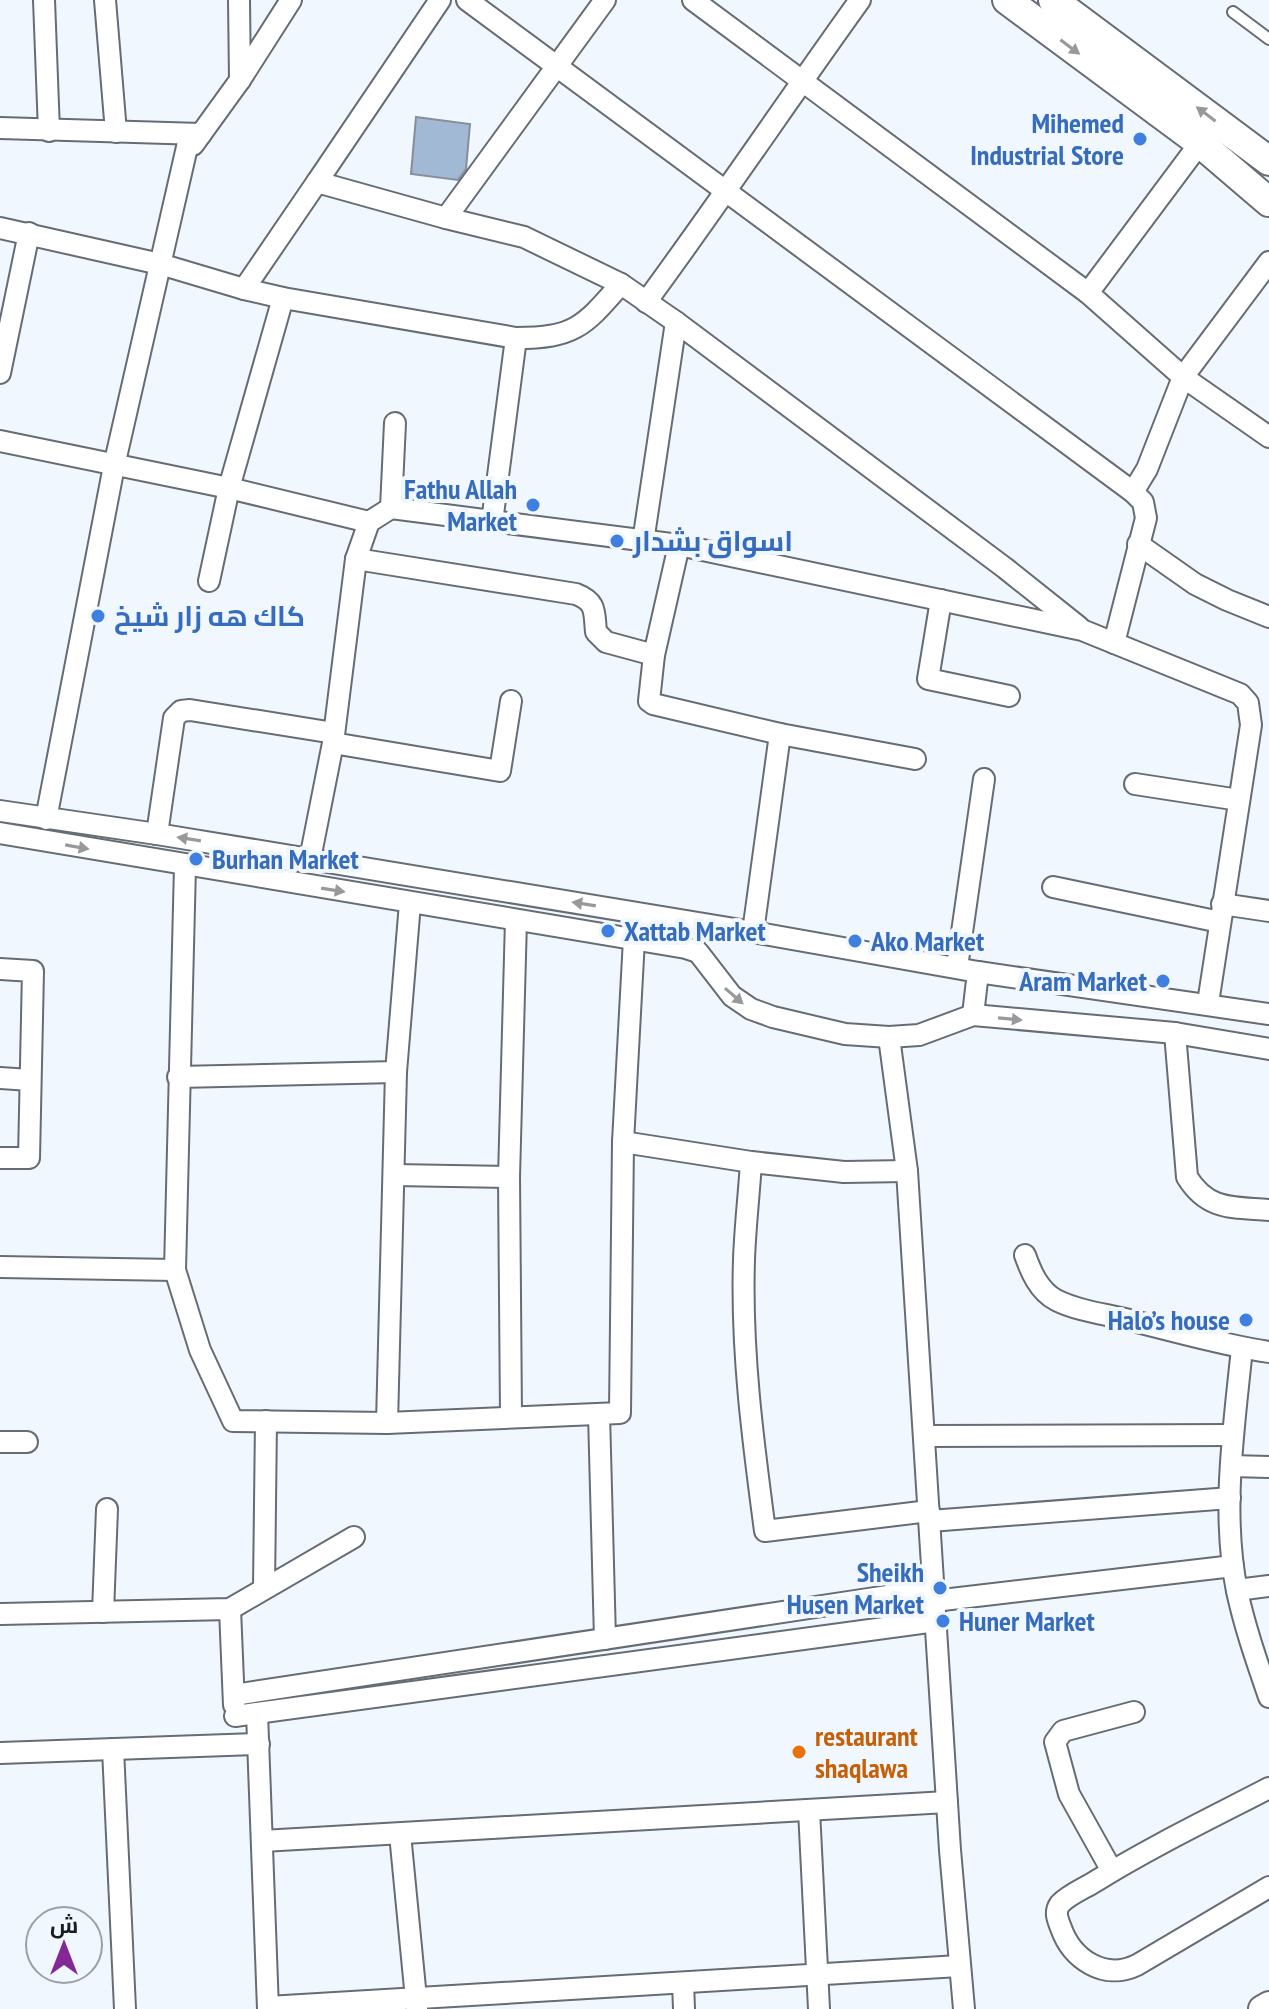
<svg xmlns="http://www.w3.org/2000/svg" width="1269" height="2009" font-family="'PT Sans Narrow',Cairo,sans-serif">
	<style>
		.building { fill: #a2b9d5; stroke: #878e96; stroke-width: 2 }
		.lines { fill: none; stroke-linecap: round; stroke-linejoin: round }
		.service-casing { stroke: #666c74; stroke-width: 14 }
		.minor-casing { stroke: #666c74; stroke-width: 24 }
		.tertiary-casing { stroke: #666c74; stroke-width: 30 }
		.secondary-casing { stroke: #666c74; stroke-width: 32 }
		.service { stroke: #fff; stroke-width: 10 }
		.minor { stroke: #fff; stroke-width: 20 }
		.tertiary { stroke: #fff; stroke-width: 26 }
		.secondary { stroke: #fff; stroke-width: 28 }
		.oneway { fill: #98999b }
		.shop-dot { fill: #3f7fe0; stroke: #f1f7ff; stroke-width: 3 }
		.food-dot { fill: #e8710a; stroke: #f1f7ff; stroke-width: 3 }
		.labels { text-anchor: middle; stroke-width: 8; stroke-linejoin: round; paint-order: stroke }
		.shop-label { font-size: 28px; font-weight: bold; fill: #366cbe; stroke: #f1f7ff; text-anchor: start }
		.food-label { font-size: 28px; font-weight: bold; fill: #c56008; stroke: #f1f7ff; text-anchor: start }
	</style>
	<rect width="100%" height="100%" fill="#f1f7ff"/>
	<!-- building -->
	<polygon class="building" points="416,117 470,124 466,169 458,180 411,174"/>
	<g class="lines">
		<!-- service casing -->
		<g class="service-casing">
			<polyline id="service" points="1233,12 1269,39"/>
		</g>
		<!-- minor casing -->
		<g class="minor-casing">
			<g id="minor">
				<polyline points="44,0 49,131"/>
				<polyline points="105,0 116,132"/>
				<polyline points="467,0 1133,492 1143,502 1146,518 1114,643"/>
				<polyline points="693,0 1088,293 1183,377 1269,437"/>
				<polyline points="240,80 291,0"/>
				<polyline points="0,128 201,134"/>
				<polyline points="193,145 240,80 239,0"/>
				<polyline points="317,182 440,0"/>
				<polyline points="446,218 605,0"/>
				<path d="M 0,228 L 160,264 L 244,289 L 283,298 L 516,338 C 575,338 584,326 621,284"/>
				<polyline points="244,289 317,182 446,218 524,237 621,284 676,322 1005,568 1079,627"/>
				<polyline points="1088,293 1200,143"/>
				<path d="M 646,302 C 719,203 788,100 860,0"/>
				<polyline points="0,373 29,233"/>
				<polyline points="0,441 229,488 369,522"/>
				<polyline points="1133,492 1147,469 1183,377 1269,262"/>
				<polyline points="391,508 395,423"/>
				<polyline points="492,522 516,338"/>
				<polyline points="643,542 676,322"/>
				<polyline points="1138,544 1195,584 1227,600 1269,617"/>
				<polyline points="679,545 654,655 649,701 653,704 780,734 915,759"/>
				<path d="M 356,559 L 576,594 C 597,602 594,612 596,632 L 606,642 L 654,655"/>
				<polyline points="209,581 229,488 283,298"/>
				<polyline points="941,600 928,679 1009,696"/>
				<polyline points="333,743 500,771 511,701"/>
				<polyline points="1135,784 1239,800"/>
				<polyline points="0,811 157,834 753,932 978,972 1269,1014"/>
				<polyline points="46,819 114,466 190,134"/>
				<polyline points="0,833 686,948 698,952 732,996 751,1009 773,1017 845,1034 889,1037 919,1035 973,1015 1175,1033 1269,1049"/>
				<polyline points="157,834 174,718 181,711 190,710 334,733"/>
				<polyline points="310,859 333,743 356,559 369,522 391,508 679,545 1082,630 1240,694 1248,703 1251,725 1208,1003"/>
				<polyline points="185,866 175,1270 200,1350 233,1421 387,1423 620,1413 623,1142 634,939"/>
				<polyline points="1053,887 1220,922"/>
				<polyline points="1222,904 1269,911"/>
				<polyline points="753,932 780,734"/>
				<polyline points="957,967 984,779"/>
				<polyline points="0,969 33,971 29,1158 0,1158"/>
				<polyline points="973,1015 978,972"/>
				<path d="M 1175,1033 L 1187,1177 C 1208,1211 1233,1207 1269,1210"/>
				<polyline points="889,1037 907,1171 950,1850 964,2009"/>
				<polyline points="178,1077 396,1072"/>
				<polyline points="0,1078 30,1080"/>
				<polyline points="623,1142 751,1162 844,1172 907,1171"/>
				<path d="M 751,1162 C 749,1195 745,1228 744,1260 C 741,1351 753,1441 765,1531 L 929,1511"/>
				<polyline points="394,1175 509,1177"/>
				<path d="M 1025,1255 C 1031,1272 1039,1291 1056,1300 C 1078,1311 1105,1314 1129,1320 C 1175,1331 1222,1345 1269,1352"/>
				<polyline points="0,1267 175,1270"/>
				<path d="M 1242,1348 C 1234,1428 1221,1512 1237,1591 C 1245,1628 1257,1662 1269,1697"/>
				<polyline points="599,1414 605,1639"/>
				<polyline points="511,1416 509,1177 516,920"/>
				<polyline points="387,1423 396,1072 410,903"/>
				<polyline points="924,1436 1233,1435"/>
				<polyline points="0,1442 27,1442"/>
				<polyline points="1231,1466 1269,1467"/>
				<polyline points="930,1521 1230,1498"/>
				<polyline points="264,1588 266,1421"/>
				<polyline points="1237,1590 1269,1586"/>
				<polyline points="934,1601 1233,1566"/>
				<polyline points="230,1609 234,1705"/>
				<polyline points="103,1612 107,1509"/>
				<polyline points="0,1614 230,1609 354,1537"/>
				<polyline points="234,1695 934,1589"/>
				<polyline points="257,1713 268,2009"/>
				<polyline points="235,1716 936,1621"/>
				<polyline points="113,1749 125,2009"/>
				<polyline points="0,1753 259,1744"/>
				<path d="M 1269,1788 C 1211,1818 1151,1847 1096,1881 C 1085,1888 1068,1895 1060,1904 C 1054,1912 1058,1920 1061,1928 C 1072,1959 1104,1981 1137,1965 L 1269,1887"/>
				<polyline points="809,1810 819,2009"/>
				<polyline points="400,1834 417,2009"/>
				<polyline points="262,1841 947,1802"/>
				<polyline points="1112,1871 1069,1794 1055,1742 1063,1731 1134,1712"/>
				<polyline points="683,1983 684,2009"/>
				<polyline points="268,2007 959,1966"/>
			</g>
		</g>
		<!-- tertiary casing -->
		<g class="tertiary-casing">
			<polyline id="tertiary" points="1262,2009 1269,2005"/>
		</g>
		<!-- secondary casing -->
		<g class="secondary-casing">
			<g id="secondary">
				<polyline points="1007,0 1200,143 1269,202"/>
				<polyline points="1053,0 1269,161"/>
			</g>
		</g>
		<!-- service -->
		<use href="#service" class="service"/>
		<!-- minor -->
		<use href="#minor" class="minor"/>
		<!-- tertiary -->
		<use href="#tertiary" class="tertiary"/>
		<!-- secondary -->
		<use href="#secondary" class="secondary"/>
	</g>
	<!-- one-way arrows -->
	<defs><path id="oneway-solid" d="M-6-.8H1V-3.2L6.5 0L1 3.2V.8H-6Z" transform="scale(2)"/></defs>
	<g class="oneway">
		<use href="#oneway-solid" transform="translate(1070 47) rotate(37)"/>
		<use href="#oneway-solid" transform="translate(1206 114) rotate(-143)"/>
		<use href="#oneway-solid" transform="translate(189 839) rotate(-171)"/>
		<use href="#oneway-solid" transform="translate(77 847) rotate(10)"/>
		<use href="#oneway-solid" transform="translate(333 890) rotate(9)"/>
		<use href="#oneway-solid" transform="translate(584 904) rotate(-171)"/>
		<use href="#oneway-solid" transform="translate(734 996) rotate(41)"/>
		<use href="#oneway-solid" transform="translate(1010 1019) rotate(5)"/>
	</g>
	<!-- markers -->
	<g class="shop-dot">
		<circle cx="1140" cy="139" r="8"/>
		<circle cx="533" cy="505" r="8"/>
		<circle cx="617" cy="541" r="8"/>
		<circle cx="98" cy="616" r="8"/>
		<circle cx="196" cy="859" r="8"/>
		<circle cx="608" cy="931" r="8"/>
		<circle cx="855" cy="941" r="8"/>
		<circle cx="1163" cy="981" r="8"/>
		<circle cx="1246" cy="1320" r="8"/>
		<circle cx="940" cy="1588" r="8"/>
		<circle cx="943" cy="1621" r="8"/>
	</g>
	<circle class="food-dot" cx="799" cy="1752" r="8"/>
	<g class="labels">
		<!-- shop labels -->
		<g class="shop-label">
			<text x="1124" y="133" text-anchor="end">Mihemed<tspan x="1124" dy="32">Industrial Store</tspan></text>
			<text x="517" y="499" text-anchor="end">Fathu Allah<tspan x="517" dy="32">Market</tspan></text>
			<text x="633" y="551">اسواق بشدار</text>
			<text x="114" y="626">كاك هه زار شيخ</text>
			<text x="212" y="869">Burhan Market</text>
			<text x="624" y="941">Xattab Market</text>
			<text x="871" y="951">Ako Market</text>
			<text x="1147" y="991" text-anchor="end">Aram Market</text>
			<text x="1230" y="1330" text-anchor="end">Halo’s house</text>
			<text x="924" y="1582" text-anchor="end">Sheikh<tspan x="924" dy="32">Husen Market</tspan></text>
			<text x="959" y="1631">Huner Market</text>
		</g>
		<!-- food labels -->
		<g class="food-label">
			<text x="815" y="1746">restaurant<tspan x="815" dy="32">shaqlawa</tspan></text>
		</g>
	</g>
	<!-- north arrow -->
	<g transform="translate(64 1945)"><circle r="38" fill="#f1f7ff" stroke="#9ba0a6" stroke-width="2"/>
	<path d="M0-6L14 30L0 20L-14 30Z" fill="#832895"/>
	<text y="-12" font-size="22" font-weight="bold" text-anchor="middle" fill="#1a1d20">ش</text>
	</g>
</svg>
